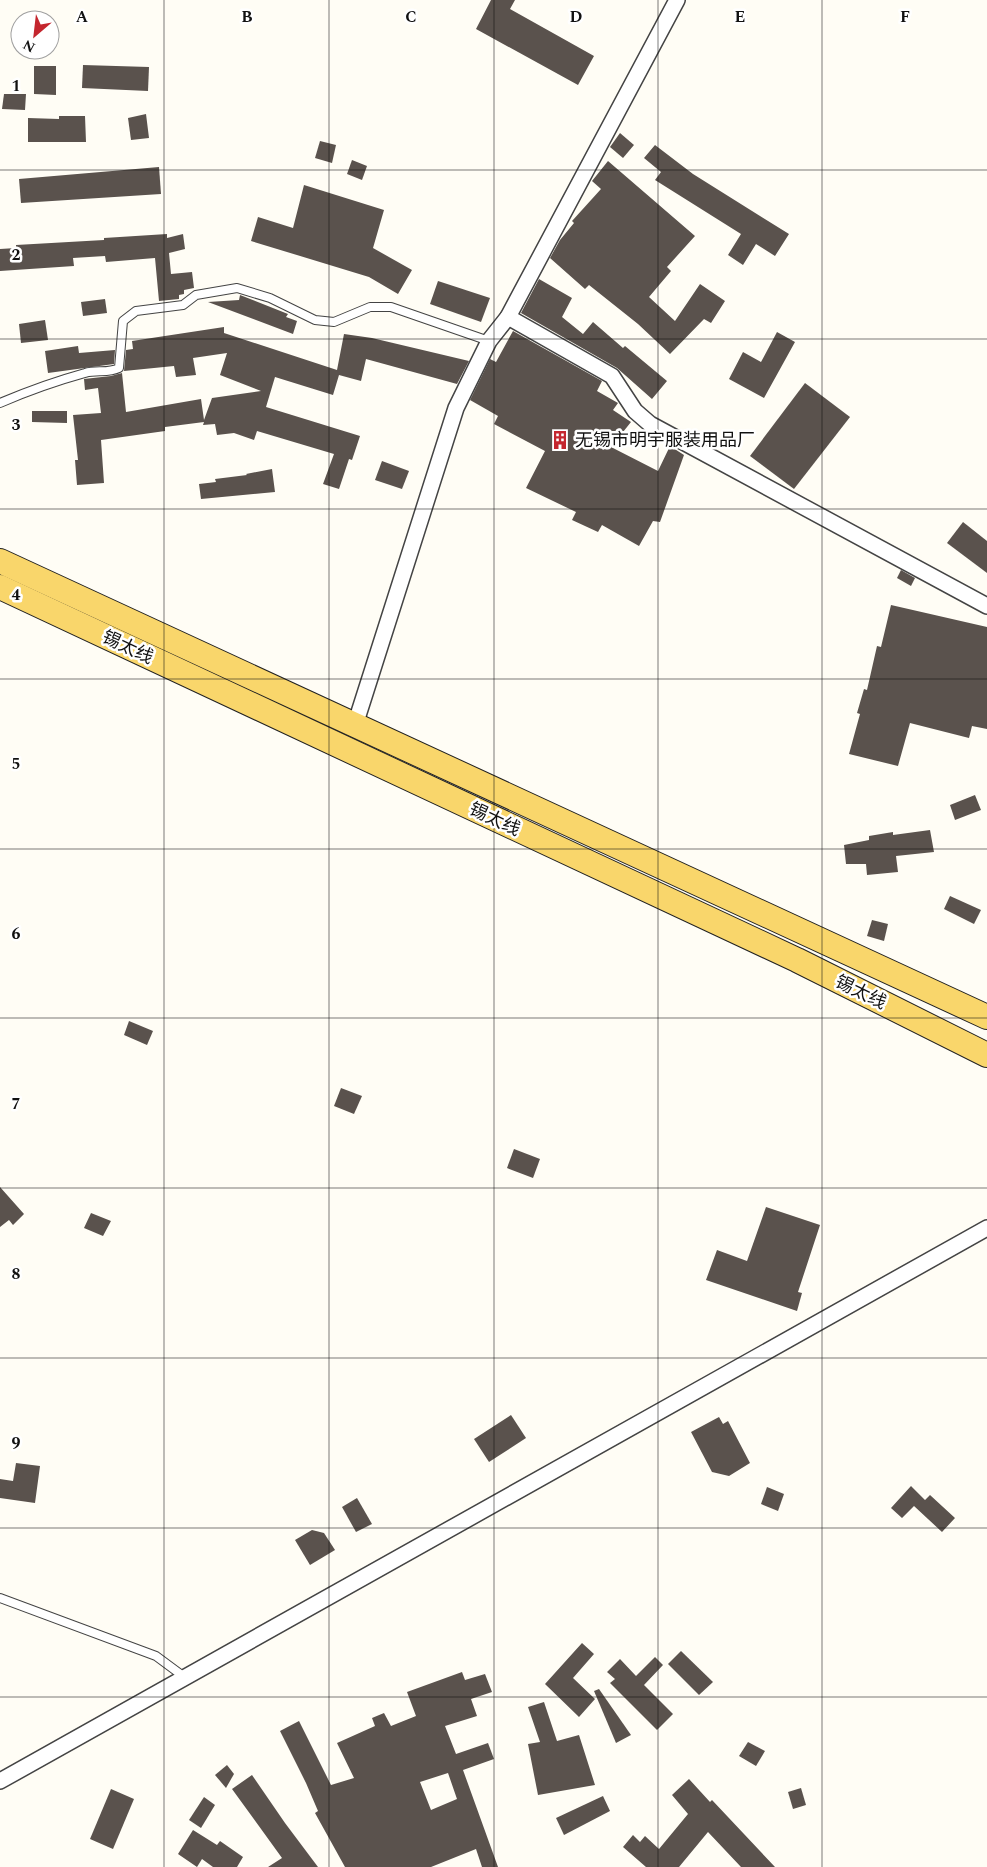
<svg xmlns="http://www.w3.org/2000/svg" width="987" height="1867" font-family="Spectral,'Noto Sans SC',serif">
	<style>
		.building { fill: #5a524d; fill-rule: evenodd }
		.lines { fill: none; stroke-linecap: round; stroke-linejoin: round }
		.service-casing { stroke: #444; stroke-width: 10 }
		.minor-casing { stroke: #444; stroke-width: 18 }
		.primary-casing { stroke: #222; stroke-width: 26 }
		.service { stroke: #fff; stroke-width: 8 }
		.minor { stroke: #fff; stroke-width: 15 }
		.primary { stroke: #f9d66b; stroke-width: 24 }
		.grid { fill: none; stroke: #111; stroke-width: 1; stroke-opacity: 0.55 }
		.labels { text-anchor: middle; stroke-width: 5; stroke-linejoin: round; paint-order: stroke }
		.poi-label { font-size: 18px; fill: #111; stroke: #fff; text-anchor: start }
		.street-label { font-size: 18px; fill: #111; stroke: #fff }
		.grid-label { font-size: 16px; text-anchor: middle; font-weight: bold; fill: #111; stroke: #fff; stroke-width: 5; stroke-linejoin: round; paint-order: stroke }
	</style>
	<rect width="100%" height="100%" fill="#fffdf5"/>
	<!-- building -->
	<g class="building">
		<polygon points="491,0 515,0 510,9 594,56 578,85 476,29"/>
		<polygon points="83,65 149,67 148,91 82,88"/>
		<polygon points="34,66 56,66 56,95 34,94"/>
		<polygon points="4,94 26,94 25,110 2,109"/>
		<polygon points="146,114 149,138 131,140 128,118"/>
		<polygon points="59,116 85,116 86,142 28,142 28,118 59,119"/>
		<polygon points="620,133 634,145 623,158 610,147"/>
		<polygon points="320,141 336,145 332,163 315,158"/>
		<polygon points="655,145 693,174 789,234 775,256 756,244 743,265 728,255 741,234 655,180 661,172 644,158"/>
		<polygon points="352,160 367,166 362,180 347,174"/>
		<polygon points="608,161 695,236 667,267 671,271 649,297 675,321 700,284 725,301 711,323 704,319 670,354 638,324 589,285 585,289 550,258 560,240 574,223 572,221 601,189 592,181"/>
		<polygon points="159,167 161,194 21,203 19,179"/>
		<polygon points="304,185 384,210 373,248 412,270 398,294 369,277 251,241 258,217 293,228"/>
		<polygon points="167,234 167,238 183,234 185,249 169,253 171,274 192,272 194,288 184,290 184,294 179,295 179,299 159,301 155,258 106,262 105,256 73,258 74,266 0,271 0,249 16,248 16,245 104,240 104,238"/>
		<polygon points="539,279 572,298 562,317 583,334 593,322 623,348 625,346 667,381 652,399 617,368 521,313"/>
		<polygon points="438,281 490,298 481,322 430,304"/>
		<polygon points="240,295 288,314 286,317 297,321 293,334 208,302 239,300"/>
		<polygon points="105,299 107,313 83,316 81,302"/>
		<polygon points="45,320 48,340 21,343 19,324"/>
		<polygon points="224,327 224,333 337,370 344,334 372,338 469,361 457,384 366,359 361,381 339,375 333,395 275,377 266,407 360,436 352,460 349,459 339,489 323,484 334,454 257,431 254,440 234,433 217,435 215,424 203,425 204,422 165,427 165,431 101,440 104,483 77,485 75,460 78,460 73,415 101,413 98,388 85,390 84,379 111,376 122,373 126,412 201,399 204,420 212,398 261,391 220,375 227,353 193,358 196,375 176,377 174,366 124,371 126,350 133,349 132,341"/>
		<polygon points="513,331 602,381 597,391 618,403 613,410 631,422 611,447 658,471 670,446 684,455 660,522 653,521 639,546 602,525 598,532 572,520 576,512 526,488 545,451 494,424 498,416 470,400 490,359 496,362"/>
		<polygon points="777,332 795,342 764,398 729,379 743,352 761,362"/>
		<polygon points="78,346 79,353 115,350 114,364 48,373 45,351"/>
		<polygon points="805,383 850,417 794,489 750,456"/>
		<polygon points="32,411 67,411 67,423 32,422"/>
		<polygon points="382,461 409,471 402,489 375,480"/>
		<polygon points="272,469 275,492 201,499 199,484 216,482 215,479 247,475 246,474"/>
		<polygon points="963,522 987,541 987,573 947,543"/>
		<polygon points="901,570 915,578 911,586 897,578"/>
		<polygon points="891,605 987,627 987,729 972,726 969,738 910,723 898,766 849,754 860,714 857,713 864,689 867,690 877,646 881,647"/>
		<polygon points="975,795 981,810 955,820 950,805"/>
		<polygon points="930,830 934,852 896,856 898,872 867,875 866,864 846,864 844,845 869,840 869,836 893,832 893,835"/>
		<polygon points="950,896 981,910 974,924 944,909"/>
		<polygon points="872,920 888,924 884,941 867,936"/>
		<polygon points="129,1021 153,1031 147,1045 124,1035"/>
		<polygon points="341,1088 362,1096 354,1114 334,1106"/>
		<polygon points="514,1149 540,1159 533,1178 507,1168"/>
		<polygon points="0,1187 24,1214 13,1225 9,1220 0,1227"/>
		<polygon points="766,1207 820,1225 798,1292 802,1293 797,1311 706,1280 717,1250 747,1261"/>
		<polygon points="91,1213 111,1221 103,1236 84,1228"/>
		<polygon points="511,1415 526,1438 489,1462 474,1439"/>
		<polygon points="719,1417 723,1424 728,1421 750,1463 729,1476 712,1472 691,1432"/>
		<polygon points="16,1463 40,1466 35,1503 0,1498 0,1479 13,1481"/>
		<polygon points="911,1486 925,1500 930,1495 955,1518 942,1532 914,1506 902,1518 891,1508"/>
		<polygon points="767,1487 784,1494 778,1511 761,1504"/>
		<polygon points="357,1498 372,1524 356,1532 342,1507"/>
		<polygon points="312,1530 324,1533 335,1550 310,1565 295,1540"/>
		<polygon points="582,1643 594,1654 573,1678 595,1699 579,1717 545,1684"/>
		<polygon points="681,1651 713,1682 699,1695 668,1664"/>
		<polygon points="655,1657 663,1665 644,1685 673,1714 657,1730 610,1683 615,1679 607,1672 620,1659 636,1676"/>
		<path d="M 462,1672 L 465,1680 L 485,1674 L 492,1692 L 471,1699 L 477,1716 L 445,1726 L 456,1754 L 488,1743 L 494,1759 L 463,1770 L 498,1867 L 482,1867 L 476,1849 L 431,1867 L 345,1867 L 315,1813 L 318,1811 L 306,1783 L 280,1731 L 299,1721 L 331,1785 L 354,1778 L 337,1743 L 375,1726 L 372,1718 L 384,1713 L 391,1726 L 416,1716 L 407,1692 ZM 448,1773 L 457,1799 L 431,1810 L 420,1782 Z"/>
		<polygon points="599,1689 631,1735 616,1743 594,1691"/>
		<polygon points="544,1702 557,1741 579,1735 595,1785 538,1795 528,1744 540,1742 528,1707"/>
		<polygon points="748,1742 765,1751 756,1766 739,1756"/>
		<polygon points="227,1765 234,1774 226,1788 215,1775"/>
		<polygon points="252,1775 285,1823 318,1867 268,1867 282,1858 232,1789"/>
		<polygon points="689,1779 710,1802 712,1800 775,1867 741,1867 708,1832 679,1867 646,1867 623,1847 633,1835 640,1842 645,1836 659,1849 688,1814 672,1795"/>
		<polygon points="801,1788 806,1805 793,1809 788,1792"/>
		<polygon points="111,1789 134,1799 113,1849 90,1839"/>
		<polygon points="603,1796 610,1811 564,1835 556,1818"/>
		<polygon points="204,1797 215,1805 201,1828 189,1820"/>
		<polygon points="193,1830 217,1845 220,1841 243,1857 237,1867 213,1867 202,1859 197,1867 178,1854"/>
	</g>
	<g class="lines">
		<!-- service casing -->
		<g class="service-casing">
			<g id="service">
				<path d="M 0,403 C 28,391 56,381 85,373 C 97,369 107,374 119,368 L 123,321 L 136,311 L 183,305 L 196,295 L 237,288 L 270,298 L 315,320 L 334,322 L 370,307 L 391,307 L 489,341"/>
				<polyline points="0,1598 156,1656 183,1676"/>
			</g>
		</g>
		<!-- minor casing -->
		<g class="minor-casing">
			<g id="minor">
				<polyline points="508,317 612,376 635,411 650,424 987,606"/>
				<polyline points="355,725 456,408 489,341 508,317 677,0"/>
				<polyline points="0,1781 987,1228"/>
			</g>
		</g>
		<!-- primary casing -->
		<g class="primary-casing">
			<g id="primary">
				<polyline points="0,561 987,1017"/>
				<polyline points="0,587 797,960 987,1055"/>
			</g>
		</g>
		<!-- service -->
		<use href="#service" class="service"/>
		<!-- minor -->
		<use href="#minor" class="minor"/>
		<!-- primary -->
		<use href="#primary" class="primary"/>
	</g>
	<!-- grid -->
	<path class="grid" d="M 164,0 L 164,1867M 329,0 L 329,1867M 494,0 L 494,1867M 658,0 L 658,1867M 822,0 L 822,1867M 0,170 L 987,170M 0,339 L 987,339M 0,509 L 987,509M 0,679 L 987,679M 0,849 L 987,849M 0,1018 L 987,1018M 0,1188 L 987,1188M 0,1358 L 987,1358M 0,1528 L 987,1528M 0,1697 L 987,1697"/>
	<!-- icons -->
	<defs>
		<g id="building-bare" transform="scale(1.5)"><path d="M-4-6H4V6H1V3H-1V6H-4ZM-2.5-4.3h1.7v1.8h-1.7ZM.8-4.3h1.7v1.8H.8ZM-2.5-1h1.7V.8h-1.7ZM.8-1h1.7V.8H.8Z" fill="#c4262e" stroke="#fff" stroke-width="2.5" paint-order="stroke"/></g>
	</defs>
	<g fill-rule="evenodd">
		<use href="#building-bare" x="560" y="440"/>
	</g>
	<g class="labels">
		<!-- poi labels -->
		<g class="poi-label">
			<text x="575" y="446">无锡市明宇服装用品厂</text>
		</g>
		<!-- street labels -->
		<g class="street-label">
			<text transform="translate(128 647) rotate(25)" y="6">锡太线</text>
			<text transform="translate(495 819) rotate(25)" y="6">锡太线</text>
			<text transform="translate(861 992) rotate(26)" y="6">锡太线</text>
		</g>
	</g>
	<g class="grid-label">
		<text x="82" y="22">A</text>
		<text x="247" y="22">B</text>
		<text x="411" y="22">C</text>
		<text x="576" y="22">D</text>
		<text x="740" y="22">E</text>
		<text x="905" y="22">F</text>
		<text x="16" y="91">1</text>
		<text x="16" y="260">2</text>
		<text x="16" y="430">3</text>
		<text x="16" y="600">4</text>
		<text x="16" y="769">5</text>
		<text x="16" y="939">6</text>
		<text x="16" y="1109">7</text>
		<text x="16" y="1279">8</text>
		<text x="16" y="1448">9</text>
	</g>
	<!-- north arrow -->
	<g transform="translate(35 35) rotate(208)"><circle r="24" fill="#ffffff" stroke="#a0a0a0"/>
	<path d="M0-4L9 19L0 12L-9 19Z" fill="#c4262e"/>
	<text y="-8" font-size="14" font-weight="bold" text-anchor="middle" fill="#111111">N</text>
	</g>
</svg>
